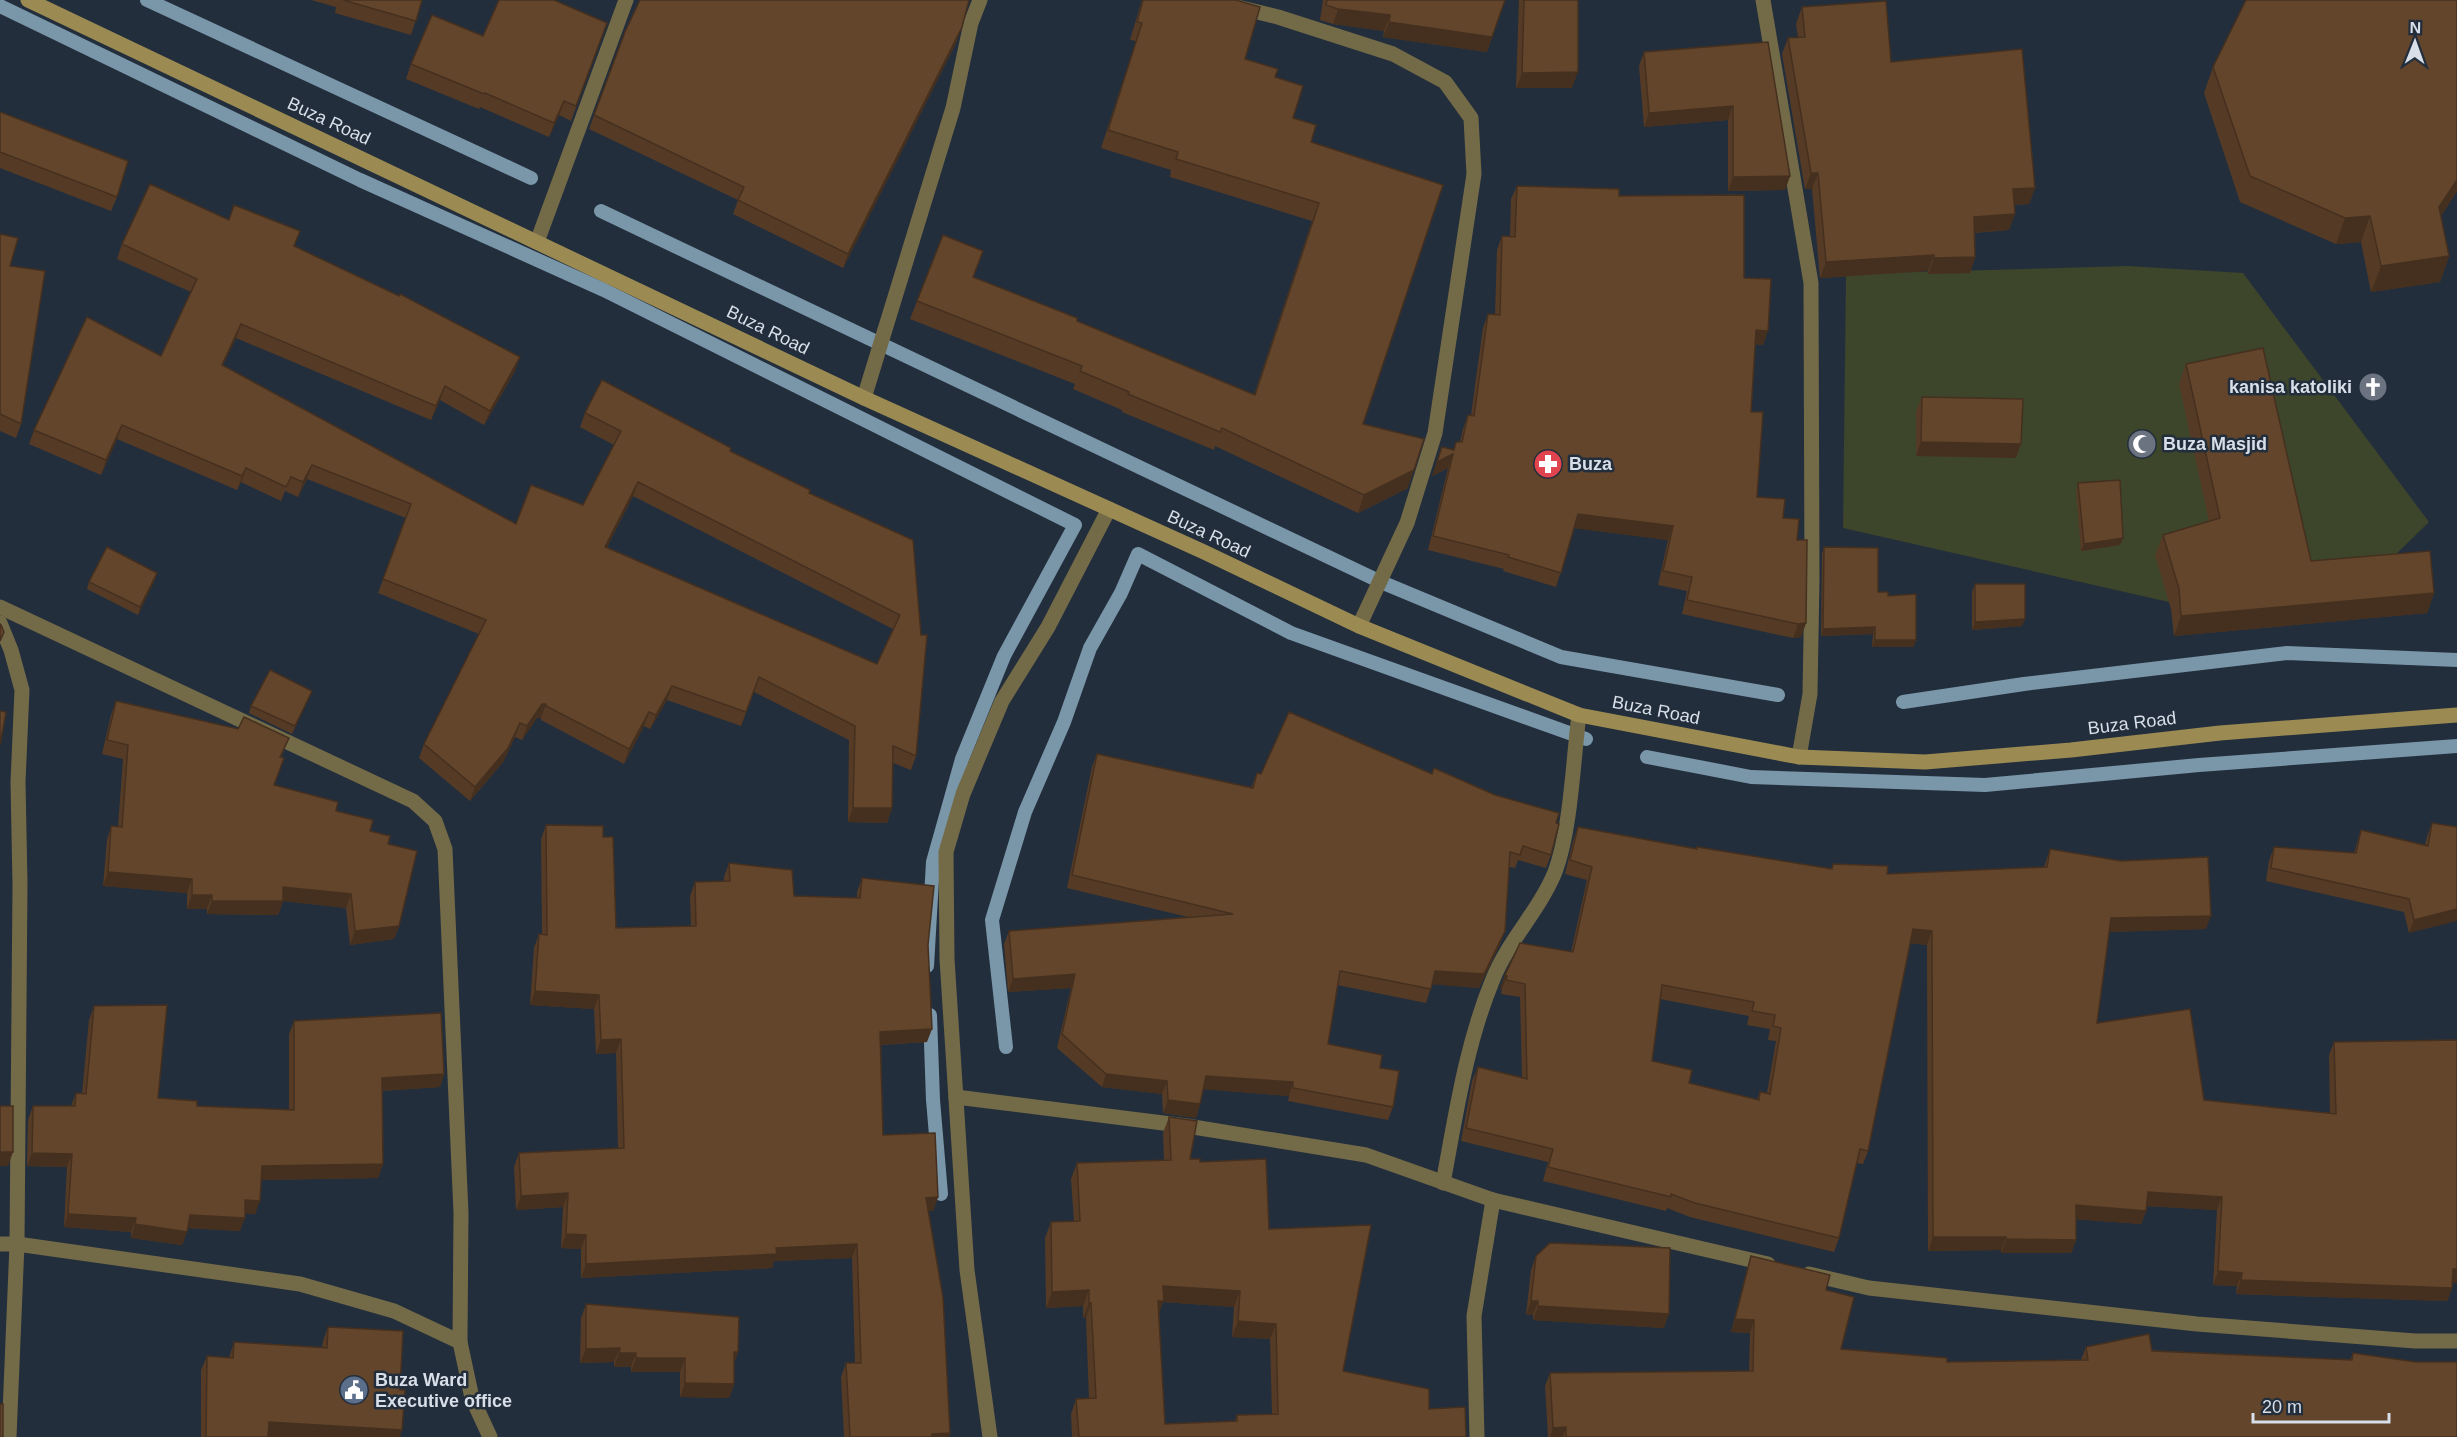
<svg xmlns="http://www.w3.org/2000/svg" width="2457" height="1437" font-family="Helvetica,sans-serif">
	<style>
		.green { fill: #3d452a }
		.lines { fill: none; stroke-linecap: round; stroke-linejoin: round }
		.stream { stroke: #7a96a9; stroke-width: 14 }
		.minor { stroke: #736a47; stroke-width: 15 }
		.secondary { stroke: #9b8b52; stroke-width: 15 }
		.wall { fill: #553b26; fill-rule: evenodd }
		.shaded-wall { fill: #45301f }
		.building { fill: #63452c; stroke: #45301f; stroke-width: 1.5; fill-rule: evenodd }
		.labels { text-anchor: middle; stroke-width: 5; stroke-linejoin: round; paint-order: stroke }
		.street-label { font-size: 18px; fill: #d8dfe8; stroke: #232e3c }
		.poi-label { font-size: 18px; font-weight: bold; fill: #d8dfe8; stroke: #232e3c; text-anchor: start }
	</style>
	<rect width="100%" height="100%" fill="#232e3c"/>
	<!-- green -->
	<polygon class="green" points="2128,266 2243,273 2429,522 2337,612 2169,602 1843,528 1846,274"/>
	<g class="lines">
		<!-- stream -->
		<g class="stream">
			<polyline points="147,0 531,178"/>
			<polyline points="0,6 360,180 604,290 1075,525 1004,656 962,759 933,862 927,966"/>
			<polyline points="601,211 1381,582 1561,657 1778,695"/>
			<polyline points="1903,702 2024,684 2287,653 2457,660"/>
			<polyline points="1647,757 1751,777 1985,785 2199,765 2457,746"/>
			<polyline points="930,1015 933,1100 941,1194"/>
			<polyline points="1006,1047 992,920 1025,812 1064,722 1090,648 1121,593 1138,554 1291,633 1586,739"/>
		</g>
		<!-- minor -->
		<g class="minor">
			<polyline points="1208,0 1278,17 1393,54 1445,82 1471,118 1474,174 1435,433 1407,523 1359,626"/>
			<polyline points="1763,0 1811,283 1812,580 1810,694 1799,757"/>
			<polyline points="537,242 626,0"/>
			<polyline points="864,398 953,108 971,23 980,0"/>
			<polyline points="0,607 413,801 435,821 445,849 461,1213 460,1342 472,1398 490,1437"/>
			<polyline points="0,623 11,650 22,690 18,782 20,884 17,1244 9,1437"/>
			<polyline points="956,1097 1187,1126 1366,1155 1493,1200 1768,1264"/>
			<path d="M 1443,1183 C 1456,1114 1466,1044 1493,979 C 1508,941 1539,911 1555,872 C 1571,829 1573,761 1579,715"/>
			<polyline points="0,1244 17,1244 300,1284 394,1311 460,1342"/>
			<polyline points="1809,1274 1869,1288 2197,1324 2415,1341 2457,1341"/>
			<polyline points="990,1437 967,1270 947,959 946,852 963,794 1002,701 1048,627 1109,509"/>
			<polyline points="1477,1437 1474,1316 1493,1200"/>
		</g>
		<!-- secondary -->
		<polyline class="secondary" points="28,0 864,398 1204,552 1359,626 1579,715 1799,757 1925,762 2071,750 2220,733 2457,715"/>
	</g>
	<!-- wall -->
	<g class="wall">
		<polygon points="311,0 422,0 411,35 335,13 336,7"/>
		<polygon points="1142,0 1236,0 1245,59 1275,77 1293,118 1311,142 1363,424 1408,488 1358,513 1215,446 1214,450 1122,412 1122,410 1073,389 1075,384 910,319 917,301 974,278 1254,395 1312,221 1170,177 1171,170 1101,148 1136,41 1130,40"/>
		<polygon points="1323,0 1505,0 1487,52 1383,37 1384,31 1333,24 1320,20"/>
		<polygon points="1519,0 1578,0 1572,88 1516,88"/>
		<polygon points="2457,0 2457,191 2441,216 2449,256 2440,282 2371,292 2361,242 2336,244 2240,202 2204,93 2213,67"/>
		<polygon points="1802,7 1891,62 2035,188 2029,204 2015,205 2009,230 1974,233 1975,257 1970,273 1928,274 1928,271 1820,278 1812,189 1805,189 1782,54 1788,38 1798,37 1796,24"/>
		<polygon points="607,23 571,121 559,115 549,137 480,107 479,109 406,79 411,64 483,36"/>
		<polygon points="625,32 957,41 843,268 733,214 738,200 589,129"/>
		<polygon points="1768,42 1790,176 1785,190 1728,191 1728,120 1644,127 1639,66 1644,52"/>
		<polygon points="0,112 117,197 111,211 0,168"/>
		<polygon points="1517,186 1619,196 1744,278 1763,345 1755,344 1751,412 1757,497 1783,518 1797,540 1806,623 1801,637 1793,638 1682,614 1687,591 1658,585 1668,540 1574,528 1556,587 1503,571 1504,569 1428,550 1448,468 1432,476 1442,447 1453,450 1456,442 1460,442 1463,429 1468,415 1471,415 1483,328 1488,314 1495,315 1497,250 1502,236 1510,236 1511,199"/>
		<path d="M 229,220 L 295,246 L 515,371 L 484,425 L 440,400 L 431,420 L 236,338 L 223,365 L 516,524 L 583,505 L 614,445 L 580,427 L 585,413 L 730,451 L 810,493 L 913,540 L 916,756 L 911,770 L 893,763 L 892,808 L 887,823 L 848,822 L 849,740 L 754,692 L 741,726 L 667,700 L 650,729 L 644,726 L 624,764 L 541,720 L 541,718 L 537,718 L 522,740 L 515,737 L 503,762 L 470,801 L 419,758 L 424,744 L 479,634 L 378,593 L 406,518 L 307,479 L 298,497 L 285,491 L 281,501 L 241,482 L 237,490 L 117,439 L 101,475 L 29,444 L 34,430 L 161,356 L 191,292 L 117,259 L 122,244 ZM 633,496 L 893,629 L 877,664 L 607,547 Z"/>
		<polygon points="0,234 10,266 21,424 16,438 0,431"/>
		<polygon points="2186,364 2311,561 2434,593 2427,613 2174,636 2171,609 2155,555 2163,535 2209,521 2179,384"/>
		<polygon points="1922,397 2021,444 2016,458 1916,456 1916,411"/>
		<polygon points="2078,483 2120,545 2081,551 2076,490"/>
		<polygon points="1824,547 1878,592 1888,596 1914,647 1872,647 1873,634 1821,636 1822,554"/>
		<polygon points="157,573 138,615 87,589 89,582"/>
		<polygon points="1975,584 2022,626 1972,630 1972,592"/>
		<polygon points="309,698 292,734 249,713 251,706"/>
		<polygon points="116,701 284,751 281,757 274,785 336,811 370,831 388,844 399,926 394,939 350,945 346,908 283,901 278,915 207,914 207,909 187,909 187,893 103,886 107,840 111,826 118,827 123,759 102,754 111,715"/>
		<polygon points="1097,754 1251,788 1257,773 1261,774 1432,774 1556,823 1551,855 1546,868 1518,860 1515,868 1509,867 1505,931 1500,944 1479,988 1432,984 1426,1003 1337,985 1328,1044 1380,1068 1393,1107 1388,1120 1288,1101 1289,1096 1204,1089 1196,1118 1163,1113 1162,1094 1102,1087 1057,1048 1071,988 1008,992 1004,944 1009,931 1188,917 1067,888 1092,767"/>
		<polygon points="2432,823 2457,827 2409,933 2404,912 2266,881 2269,861 2274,847 2354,853 2361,830 2425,845 2427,837"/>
		<polygon points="546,825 603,837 616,928 691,926 690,896 695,882 724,881 724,877 729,863 794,896 857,898 857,892 862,878 928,945 927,1042 881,1045 883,1135 938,1197 933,1211 928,1211 950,1433 949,1437 844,1437 841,1377 846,1363 855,1363 852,1258 774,1261 772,1268 581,1278 581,1249 561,1248 563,1207 516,1210 514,1167 519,1153 618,1148 616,1053 596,1054 594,1009 530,1005 534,948 539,934 542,934 541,839"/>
		<path d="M 1578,827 L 1696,849 L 1831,869 L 1833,864 L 1887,874 L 2044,867 L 2050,849 L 2206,929 L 2109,932 L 2097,1023 L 2204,1100 L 2330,1113 L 2329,1055 L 2334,1042 L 2453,1283 L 2452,1288 L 2447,1301 L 2236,1294 L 2237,1286 L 2213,1285 L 2217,1210 L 2146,1206 L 2146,1211 L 2141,1224 L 2076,1219 L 2076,1240 L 2071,1253 L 2001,1253 L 2001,1250 L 1928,1251 L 1927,945 L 1910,943 L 1868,1151 L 1863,1164 L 1856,1163 L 1839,1238 L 1834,1252 L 1690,1217 L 1667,1208 L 1666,1211 L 1543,1181 L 1548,1162 L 1461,1141 L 1472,1081 L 1478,1067 L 1522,1077 L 1520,997 L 1501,994 L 1502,989 L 1500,989 L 1507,969 L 1571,952 L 1587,880 L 1565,874 L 1573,841 ZM 1660,999 L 1749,1016 L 1747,1025 L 1770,1029 L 1768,1040 L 1776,1041 L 1767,1093 L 1760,1092 L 1757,1100 L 1689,1083 L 1652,1061 Z"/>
		<polygon points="94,1006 158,1098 197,1106 289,1110 289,1034 294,1021 444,1074 440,1087 382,1091 383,1164 378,1178 261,1180 255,1214 245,1213 240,1231 188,1228 182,1245 131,1238 131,1232 64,1227 67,1167 27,1166 28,1120 33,1106 71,1106 76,1093 82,1094 89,1020"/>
		<path d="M 1169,1117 L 1190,1159 L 1200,1162 L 1269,1229 L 1343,1371 L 1429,1409 L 1466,1437 L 1072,1437 L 1071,1414 L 1076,1399 L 1089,1398 L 1086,1318 L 1083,1318 L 1083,1306 L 1046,1308 L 1045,1238 L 1051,1222 L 1074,1221 L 1071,1179 L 1077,1163 L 1164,1160 L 1163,1133 ZM 1163,1302 L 1234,1307 L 1232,1337 L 1270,1339 L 1272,1414 L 1237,1415 L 1235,1421 L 1165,1424 L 1159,1313 Z"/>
		<polygon points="1536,1256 1664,1328 1533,1320 1533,1315 1526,1315 1531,1270"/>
		<polygon points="1751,1256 1826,1290 1841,1349 1947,1362 2081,1360 2086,1347 2350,1360 2353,1353 2457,1437 1548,1437 1545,1386 1550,1373 1749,1371 1750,1333 1731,1332 1747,1269"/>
		<polygon points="586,1304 738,1352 734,1363 734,1384 729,1398 680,1397 680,1372 631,1372 631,1367 614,1367 614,1362 580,1363 581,1318"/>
		<polygon points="328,1327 400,1390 400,1437 201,1437 201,1370 207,1356 229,1358 234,1342 322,1347 323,1341"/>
	</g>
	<!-- shaded-wall -->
	<g class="shaded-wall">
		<polygon points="1338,9 1390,15 1384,31 1333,24"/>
		<polygon points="1389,22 1492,37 1487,52 1383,37"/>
		<polygon points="962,27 957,41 843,268 848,254"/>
		<polygon points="1578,72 1572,88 1516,88 1522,73"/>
		<polygon points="564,101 559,115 549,137 554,123"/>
		<polygon points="1733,106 1728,120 1644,127 1649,113"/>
		<polygon points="1811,173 1818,173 1812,189 1805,189"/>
		<polygon points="1790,176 1785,190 1728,191 1733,177"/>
		<polygon points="2457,180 2457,191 2430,233 2439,207"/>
		<polygon points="2035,188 2029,204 2008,205 2013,189"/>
		<polygon points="2015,214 2009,230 1968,233 1974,217"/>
		<polygon points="2370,216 2361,242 2336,244 2345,218"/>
		<polygon points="1934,255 1928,271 1820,278 1826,262"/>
		<polygon points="2449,256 2440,282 2371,292 2381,266"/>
		<polygon points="1975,257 1970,273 1928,274 1934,258"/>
		<polygon points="241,324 236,338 216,379 222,365"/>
		<polygon points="1756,330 1768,331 1763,345 1751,344"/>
		<polygon points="520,357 515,371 484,425 490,411"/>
		<polygon points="445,386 440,400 431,420 436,406"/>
		<polygon points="122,425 117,439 101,475 106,460"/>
		<polygon points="1921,442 2021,444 2016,458 1916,456"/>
		<polygon points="1453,454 1448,468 1432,476 1437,462"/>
		<polygon points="312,465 307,479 298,497 303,482"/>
		<polygon points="246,468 241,482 237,490 242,476"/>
		<polygon points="1414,470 1408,488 1358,513 1364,495"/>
		<polygon points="638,482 633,496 600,561 605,547"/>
		<polygon points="1578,514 1673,526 1668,540 1573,528"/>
		<polygon points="2123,538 2120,545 2081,551 2084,544"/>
		<polygon points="157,573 155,580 138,615 140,607"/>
		<polygon points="2434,593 2427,613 2174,636 2181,616"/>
		<polygon points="2025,619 2022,626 1972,630 1975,622"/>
		<polygon points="1806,623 1801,637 1793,638 1798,624"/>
		<polygon points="1875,627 1873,634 1821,636 1823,629"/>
		<polygon points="1875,640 1916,640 1914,647 1872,647"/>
		<polygon points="672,686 667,700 650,729 656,715"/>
		<polygon points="312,691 309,698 292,734 295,726"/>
		<polygon points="542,704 546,704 541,718 537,718 522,740 527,726"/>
		<polygon points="649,712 644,726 624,764 629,749"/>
		<polygon points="520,723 515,737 503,762 470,801 475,787"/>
		<polygon points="853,808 892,808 887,823 848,822"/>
		<polygon points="108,872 192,879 187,893 103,886"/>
		<polygon points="283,887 351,894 346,908 283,901 278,915 207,914 212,901"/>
		<polygon points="192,895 212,895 207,909 187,909"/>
		<polygon points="2457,909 2457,921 2409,933 2414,920"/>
		<polygon points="2211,916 2206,929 2106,932 2111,918"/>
		<polygon points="399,926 394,939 350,945 355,931"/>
		<polygon points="1913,929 1932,931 1927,945 1908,943"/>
		<polygon points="1505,931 1500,944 1479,988 1430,984 1435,971"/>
		<polygon points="1075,974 1071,988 1008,992 1013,979"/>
		<polygon points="1505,975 1507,976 1502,989 1500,989"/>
		<polygon points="535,991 599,995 594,1009 530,1005"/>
		<polygon points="932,1029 927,1042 875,1045 880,1032"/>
		<polygon points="621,1039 616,1053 596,1054 601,1040"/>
		<polygon points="444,1074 440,1087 377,1091 382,1078"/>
		<polygon points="1106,1074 1167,1081 1162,1094 1102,1087"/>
		<polygon points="1206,1076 1293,1082 1289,1096 1201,1089"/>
		<polygon points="1168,1100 1200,1104 1196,1118 1163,1113"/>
		<polygon points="0,1152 13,1152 8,1166 0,1166"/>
		<polygon points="32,1153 72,1154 67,1167 27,1166"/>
		<polygon points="383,1164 378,1178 257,1180 262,1166"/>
		<polygon points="2148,1192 2222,1197 2217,1210 2143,1206"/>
		<polygon points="568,1193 563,1207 516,1210 521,1196"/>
		<polygon points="938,1197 933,1211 921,1211 926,1198"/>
		<polygon points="245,1200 260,1201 255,1214 240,1213"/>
		<polygon points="2076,1205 2146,1211 2141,1224 2071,1219"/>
		<polygon points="68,1214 136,1218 131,1232 64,1227"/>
		<polygon points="190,1215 245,1218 240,1231 185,1228"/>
		<polygon points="135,1224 187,1232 182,1245 131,1238"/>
		<polygon points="566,1234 586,1235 581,1249 561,1248"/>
		<polygon points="1933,1237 2006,1237 2001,1250 1928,1251"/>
		<polygon points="2006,1239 2076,1240 2071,1253 2001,1253"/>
		<polygon points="857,1244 852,1258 774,1261 772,1268 581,1278 586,1264 776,1248"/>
		<polygon points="2453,1269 2457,1269 2457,1283 2448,1283"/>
		<polygon points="2218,1271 2242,1273 2237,1286 2213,1285"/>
		<polygon points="2241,1280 2452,1288 2447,1301 2236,1294"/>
		<polygon points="1163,1286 1240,1291 1234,1307 1163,1302 1158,1317 1153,1317"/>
		<polygon points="1089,1290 1083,1306 1046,1308 1052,1292"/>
		<polygon points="1531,1301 1538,1301 1533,1315 1526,1315"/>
		<polygon points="1089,1303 1091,1303 1086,1318 1083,1318"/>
		<polygon points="1538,1306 1669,1314 1664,1328 1533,1320"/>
		<polygon points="1735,1319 1754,1320 1750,1333 1731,1332"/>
		<polygon points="1238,1321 1276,1324 1270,1339 1232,1337"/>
		<polygon points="620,1348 614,1362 580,1363 586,1349"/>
		<polygon points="734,1352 738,1352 733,1366"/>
		<polygon points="619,1353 636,1353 631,1367 614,1367"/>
		<polygon points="636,1358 685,1358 680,1372 631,1372"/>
		<polygon points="685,1383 734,1384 729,1398 680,1397"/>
		<polygon points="269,1422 402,1430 400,1437 264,1437"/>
		<polygon points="1566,1427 1563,1437 1550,1437 1553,1428"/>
		<polygon points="950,1433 949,1437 931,1437 932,1434"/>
	</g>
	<!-- building -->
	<g class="building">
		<polygon points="343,0 422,0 416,21"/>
		<polygon points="499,0 554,0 607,23 576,106 564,101 554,123 485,93 484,94 411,64 432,15 483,36"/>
		<polygon points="640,0 969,0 962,27 848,254 738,200 744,187 594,115 625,32"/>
		<polygon points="1143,0 1236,0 1260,7 1245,59 1278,69 1275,77 1303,86 1293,118 1316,125 1311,142 1443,185 1363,424 1424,439 1414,470 1364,495 1222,428 1220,432 1128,394 1129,392 1080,371 1082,366 917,301 943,235 983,251 973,277 1077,318 1077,321 1255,395 1319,203 1176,159 1178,152 1108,130 1142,23 1137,22"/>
		<polygon points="1327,0 1505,0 1492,37 1389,22 1390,15 1338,9 1326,5"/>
		<polygon points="1524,0 1578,0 1578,72 1522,73"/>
		<polygon points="2246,0 2457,0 2457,180 2439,207 2449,256 2381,266 2370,216 2345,218 2250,176 2213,67"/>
		<polygon points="1886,1 1891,62 2022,49 2035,188 2013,189 2015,214 1974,217 1975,257 1934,258 1934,255 1826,262 1818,173 1811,173 1788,38 1805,37 1802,7"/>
		<polygon points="1768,42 1790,176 1733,177 1733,106 1649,113 1644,52"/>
		<polygon points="0,112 128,161 117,197 0,152"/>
		<path d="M 150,184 L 229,220 L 234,205 L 300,231 L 294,246 L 399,296 L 400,294 L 520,357 L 490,411 L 445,386 L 436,406 L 241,324 L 222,365 L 516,524 L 531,485 L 583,505 L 621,431 L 585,413 L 602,380 L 731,448 L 730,451 L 810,490 L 809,493 L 913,540 L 921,635 L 927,635 L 916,756 L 893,746 L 892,808 L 853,808 L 855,726 L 759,677 L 746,712 L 672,686 L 656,715 L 649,712 L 629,749 L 546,706 L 546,704 L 542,704 L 527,726 L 520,723 L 508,748 L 475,787 L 424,744 L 486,620 L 383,579 L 411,504 L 312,465 L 303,482 L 291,477 L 286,487 L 246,468 L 242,476 L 122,425 L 106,460 L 34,430 L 87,317 L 161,356 L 197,279 L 122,244 ZM 638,482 L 900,615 L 877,664 L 605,547 Z"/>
		<polygon points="1517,186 1619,189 1619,196 1744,195 1744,278 1771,279 1768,331 1756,330 1751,412 1763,412 1757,497 1785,499 1783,518 1799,519 1797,540 1807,540 1806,623 1798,624 1687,600 1692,577 1663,571 1673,526 1578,514 1561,573 1508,557 1509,555 1433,536 1453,454 1437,462 1442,447 1454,450 1456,442 1462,442 1468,415 1474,416 1488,314 1500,315 1502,236 1515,237"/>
		<polygon points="0,234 18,238 10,266 45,271 21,424 0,414"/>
		<polygon points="2263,348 2311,561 2430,551 2434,593 2181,616 2179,589 2163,535 2220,518 2186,364"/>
		<polygon points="1922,397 2023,399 2021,444 1921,442"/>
		<polygon points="2120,480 2123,538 2084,544 2078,483"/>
		<polygon points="107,547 157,573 140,607 89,582"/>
		<polygon points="1824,547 1878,548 1878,592 1888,592 1888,596 1916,594 1916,640 1875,640 1875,627 1823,629"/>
		<polygon points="1975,584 2025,584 2025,619 1975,622"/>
		<polygon points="0,624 1,625 4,632 0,641"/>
		<polygon points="270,670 312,691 295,726 251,706"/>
		<polygon points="116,701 238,729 244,717 289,738 280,757 284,758 274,785 338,802 336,811 373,820 370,831 390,836 388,844 417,851 399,926 355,931 351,894 283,887 283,901 212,901 212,895 192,895 192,879 108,872 111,826 122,827 128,745 107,740"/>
		<polygon points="0,711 6,712 0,745"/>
		<polygon points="1289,712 1432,774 1434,768 1495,795 1559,813 1556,823 1559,824 1551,855 1523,846 1520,855 1510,852 1505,931 1484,974 1435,971 1431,989 1340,971 1328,1044 1382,1055 1380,1068 1399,1071 1393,1107 1293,1088 1293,1082 1206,1076 1200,1104 1168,1100 1167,1081 1106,1074 1062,1034 1075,974 1013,979 1009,931 1233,914 1072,875 1097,754 1253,788 1257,773 1261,774"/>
		<polygon points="2432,823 2457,827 2457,909 2414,920 2409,899 2271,868 2274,847 2356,853 2361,830 2428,846"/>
		<polygon points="546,825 603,826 603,837 613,837 616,928 696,926 695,882 730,881 729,863 792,870 794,896 860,898 862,878 934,886 928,945 932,1029 880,1032 883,1135 935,1133 938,1197 926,1198 943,1298 950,1433 932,1434 932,1437 850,1437 846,1363 861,1363 857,1244 776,1248 777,1254 586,1264 586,1235 566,1234 568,1193 521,1196 519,1153 624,1148 621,1039 601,1040 599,995 535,991 539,934 547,935"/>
		<path d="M 1578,827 L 1697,849 L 1697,847 L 1832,869 L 1833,864 L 1888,866 L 1887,874 L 2047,867 L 2050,849 L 2121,861 L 2208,857 L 2211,916 L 2111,918 L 2097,1023 L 2190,1009 L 2204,1100 L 2336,1114 L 2334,1042 L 2457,1040 L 2457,1269 L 2453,1269 L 2452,1288 L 2241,1280 L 2242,1273 L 2218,1271 L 2222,1197 L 2148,1192 L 2146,1211 L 2076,1205 L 2076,1240 L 2006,1239 L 2006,1237 L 1933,1237 L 1932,931 L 1913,929 L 1868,1151 L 1860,1149 L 1839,1238 L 1695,1203 L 1671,1194 L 1671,1197 L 1548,1167 L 1553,1149 L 1466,1128 L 1478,1067 L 1527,1079 L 1525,984 L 1506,980 L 1507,976 L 1505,975 L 1520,943 L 1573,952 L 1592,867 L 1570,860 ZM 1662,985 L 1754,1002 L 1752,1011 L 1775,1015 L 1773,1026 L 1781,1028 L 1770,1094 L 1760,1092 L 1759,1100 L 1689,1083 L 1692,1070 L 1652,1061 Z"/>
		<polygon points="167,1005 158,1098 197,1101 197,1106 294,1110 294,1021 441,1013 444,1074 382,1078 383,1164 262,1166 260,1201 245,1200 245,1218 190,1215 187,1232 135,1224 136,1218 68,1214 72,1154 32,1153 33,1106 75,1106 76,1093 86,1094 94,1006"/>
		<rect x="0" y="1106" width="13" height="46"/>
		<path d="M 1169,1117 L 1197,1121 L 1190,1159 L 1200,1159 L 1200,1162 L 1266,1159 L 1269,1229 L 1371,1225 L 1343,1371 L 1429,1389 L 1429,1409 L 1465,1407 L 1466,1437 L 1079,1437 L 1076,1399 L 1096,1398 L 1091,1303 L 1089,1303 L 1089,1290 L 1052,1292 L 1051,1222 L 1080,1221 L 1077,1163 L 1171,1160 ZM 1163,1286 L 1240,1291 L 1238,1321 L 1276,1324 L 1278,1414 L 1237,1415 L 1237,1421 L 1165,1424 L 1158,1301 L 1164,1301 Z"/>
		<polygon points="1550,1243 1670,1248 1669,1314 1538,1306 1538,1301 1531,1301 1536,1256"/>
		<polygon points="1751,1256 1830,1275 1826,1290 1854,1297 1841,1349 1947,1358 1947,1362 2088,1360 2086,1347 2149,1334 2152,1351 2352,1360 2353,1353 2416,1362 2457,1362 2457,1437 1566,1437 1566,1427 1553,1428 1550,1373 1753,1371 1754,1320 1735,1319"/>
		<polygon points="586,1304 739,1317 738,1352 734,1352 734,1384 685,1383 685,1358 636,1358 636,1353 619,1353 620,1348 586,1349"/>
		<polygon points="328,1327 403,1331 400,1390 405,1390 402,1430 269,1422 268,1437 206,1437 207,1356 233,1358 234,1342 327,1348"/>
		<rect x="0" y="1404" width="3" height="33"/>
	</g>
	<!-- icons -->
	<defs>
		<g id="church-disc" transform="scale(1.5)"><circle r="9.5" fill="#6b7280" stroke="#232e3c"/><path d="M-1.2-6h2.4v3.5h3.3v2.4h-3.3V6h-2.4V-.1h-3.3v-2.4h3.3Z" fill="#fff"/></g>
		<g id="mosque-disc" transform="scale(1.5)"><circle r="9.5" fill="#6b7280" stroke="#232e3c"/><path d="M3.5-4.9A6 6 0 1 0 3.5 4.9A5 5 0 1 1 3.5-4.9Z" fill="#fff"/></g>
		<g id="pharmacy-disc" transform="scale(1.5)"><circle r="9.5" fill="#e0444e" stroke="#232e3c"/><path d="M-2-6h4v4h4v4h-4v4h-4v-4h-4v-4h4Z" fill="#fff"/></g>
		<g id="civic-disc" transform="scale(1.5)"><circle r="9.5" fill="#5c6f8a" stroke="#232e3c"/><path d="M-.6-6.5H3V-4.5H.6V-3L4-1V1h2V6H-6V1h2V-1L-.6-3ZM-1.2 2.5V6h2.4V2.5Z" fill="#fff"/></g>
	</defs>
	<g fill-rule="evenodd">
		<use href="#church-disc" x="2373" y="387"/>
		<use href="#mosque-disc" x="2142" y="444"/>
		<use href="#pharmacy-disc" x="1548" y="464"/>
		<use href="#civic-disc" x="354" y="1390"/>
	</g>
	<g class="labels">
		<!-- street labels -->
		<g class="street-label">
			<text transform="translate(329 121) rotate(25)" y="6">Buza Road</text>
			<text transform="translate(768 330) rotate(26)" y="6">Buza Road</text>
			<text transform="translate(1209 534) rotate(25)" y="6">Buza Road</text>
			<text transform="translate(1656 710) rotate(11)" y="6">Buza Road</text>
			<text transform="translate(2132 723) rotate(-7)" y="6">Buza Road</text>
		</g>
		<!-- poi labels -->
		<g class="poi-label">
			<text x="2352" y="393" text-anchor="end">kanisa katoliki</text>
			<text x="2163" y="450">Buza Masjid</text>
			<text x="1569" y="470">Buza</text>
			<text x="375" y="1386">Buza Ward<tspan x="375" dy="21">Executive office</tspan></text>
		</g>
	</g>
	<!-- north arrow -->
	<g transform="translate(2415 42) rotate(1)" stroke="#232e3c" stroke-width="4.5" paint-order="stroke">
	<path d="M0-4.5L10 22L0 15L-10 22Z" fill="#d8dfe8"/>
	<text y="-9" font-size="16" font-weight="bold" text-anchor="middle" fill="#d8dfe8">N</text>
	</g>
	<!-- scale -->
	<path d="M2253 1413v9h136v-9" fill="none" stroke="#d8dfe8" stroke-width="3"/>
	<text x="2262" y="1413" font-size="18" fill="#d8dfe8" stroke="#232e3c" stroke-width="4.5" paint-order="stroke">20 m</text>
</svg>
